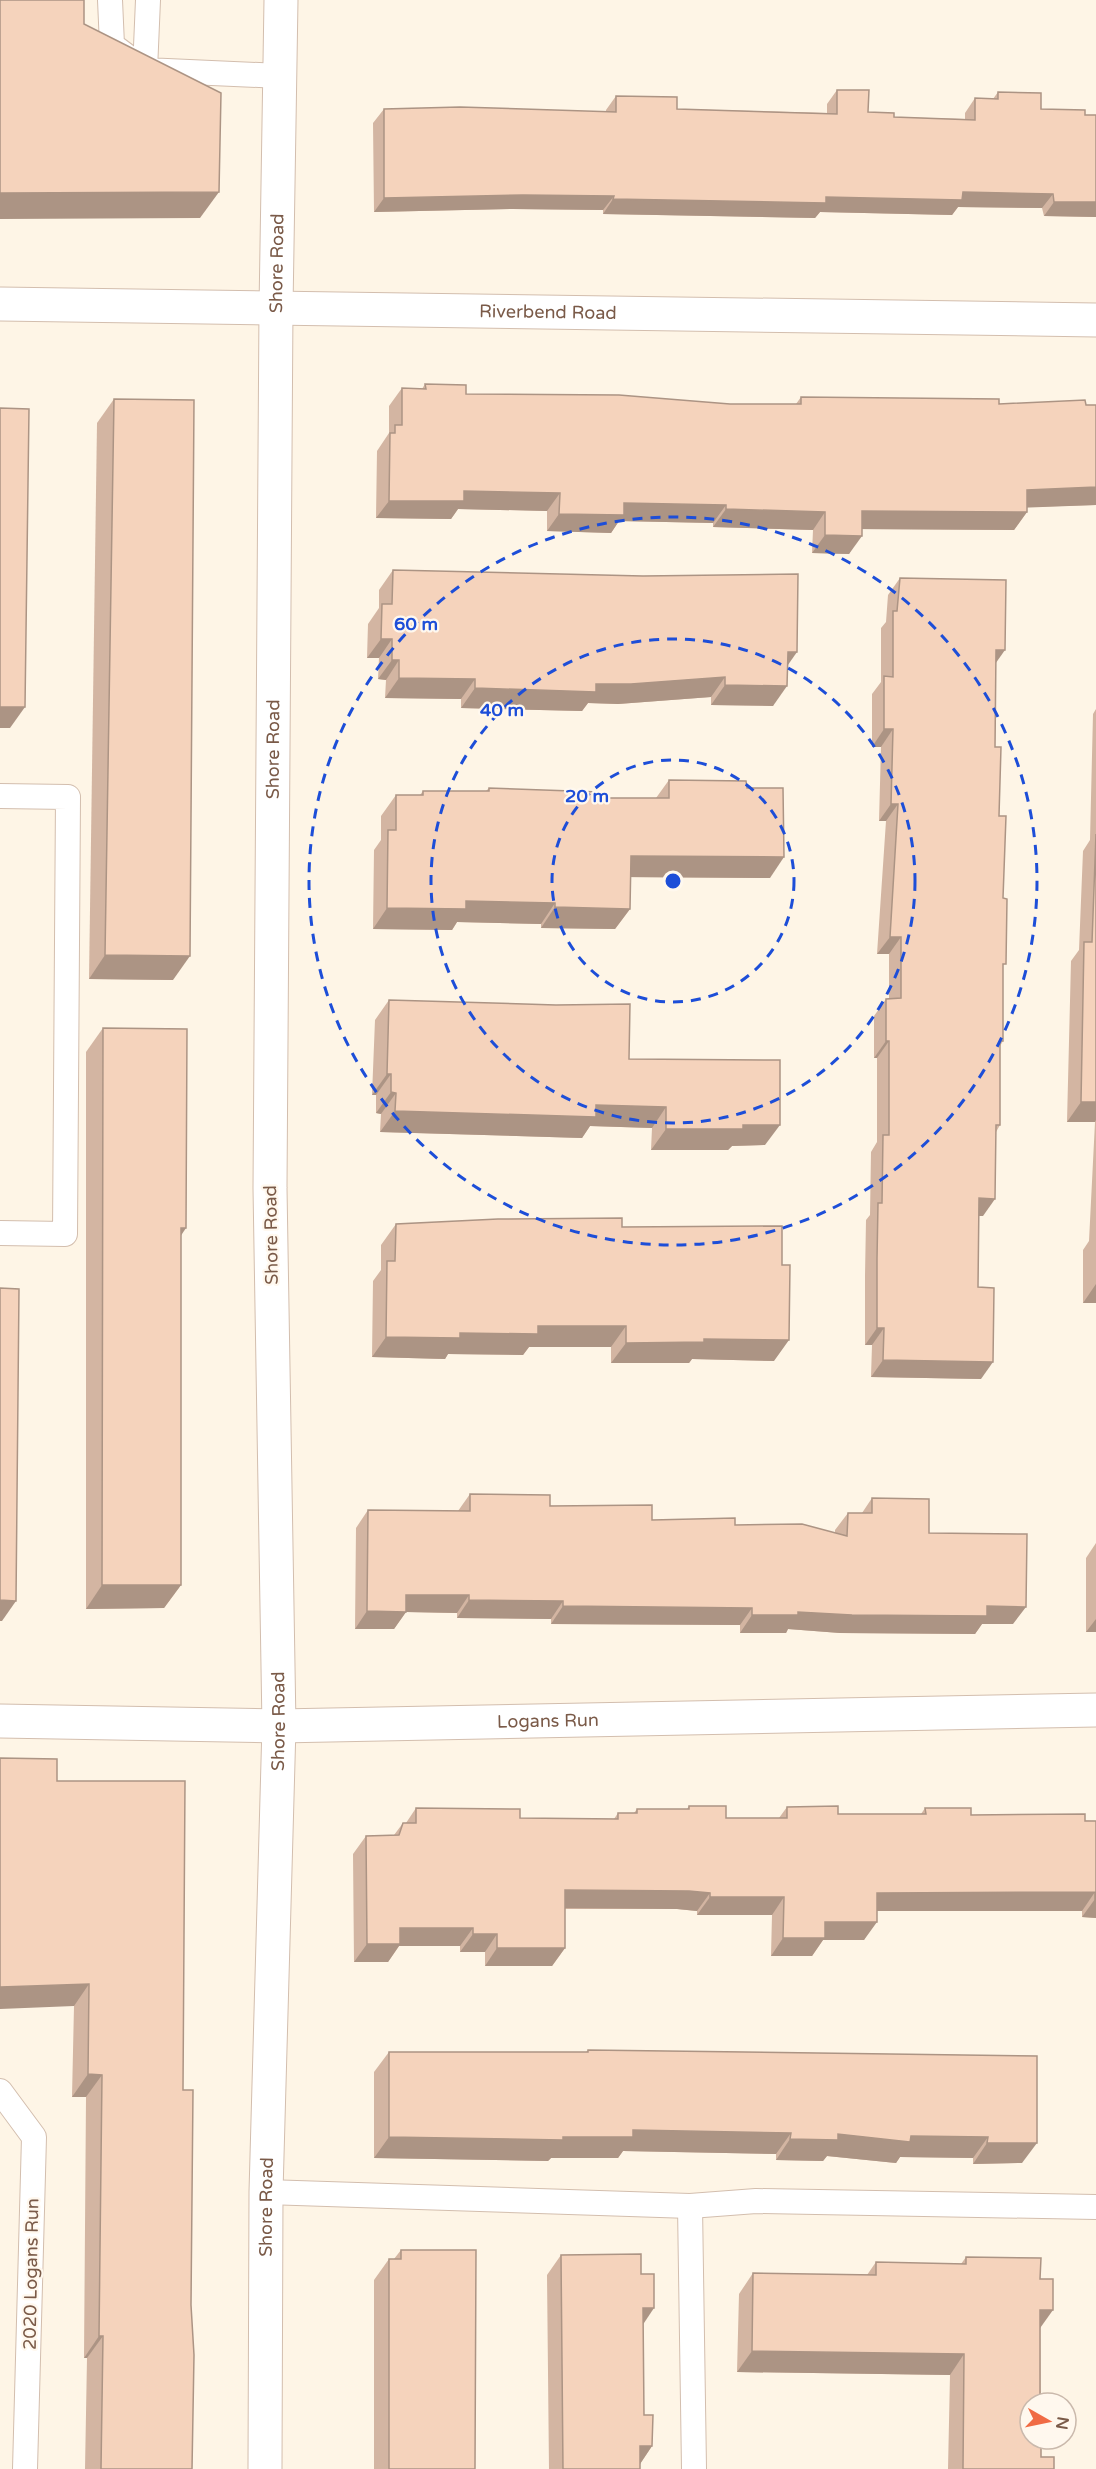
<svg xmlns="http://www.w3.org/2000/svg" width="1096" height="2469" font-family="'Varela Round',sans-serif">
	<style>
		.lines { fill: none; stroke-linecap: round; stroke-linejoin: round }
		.service-casing { stroke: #d3beae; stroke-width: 26 }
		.minor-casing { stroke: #d3beae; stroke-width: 35 }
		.tertiary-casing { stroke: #d3beae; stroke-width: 35 }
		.service { stroke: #fff; stroke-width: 24 }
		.minor { stroke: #fff; stroke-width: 33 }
		.tertiary { stroke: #fff; stroke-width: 33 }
		.wall { fill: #d3b5a2 }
		.shaded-wall { fill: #ac9484 }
		.building { fill: #f5d3bc; stroke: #ac9484; stroke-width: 1.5 }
		.ring { fill: none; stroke: #1d4ed8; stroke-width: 3; stroke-dasharray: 10 8 }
		.labels { text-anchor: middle; stroke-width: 4.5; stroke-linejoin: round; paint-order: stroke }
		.street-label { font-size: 18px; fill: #7a5a48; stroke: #fff8ee }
		.centre { fill: #1d4ed8; stroke: #fff8ee; stroke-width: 3 }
		.ring-label { font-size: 18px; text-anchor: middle; font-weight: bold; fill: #1d4ed8; stroke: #fff8ee; stroke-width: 4.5; stroke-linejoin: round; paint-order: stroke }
	</style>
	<rect width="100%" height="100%" fill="#fef5e6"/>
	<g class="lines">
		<!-- service casing -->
		<g class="service-casing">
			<g id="service">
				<polyline points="110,0 112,45 132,60"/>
				<polyline points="148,0 145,70 280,76"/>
				<polyline points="0,796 68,797 65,1234 0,1233"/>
				<polyline points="0,2091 34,2137 25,2469"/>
				<polyline points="266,2192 690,2206 756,2201 1096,2207"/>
				<polyline points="690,2206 694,2469"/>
			</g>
		</g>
		<!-- minor casing -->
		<g class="minor-casing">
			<g id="minor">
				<path id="s1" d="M 0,1721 L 279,1726 L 1096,1710"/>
			</g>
		</g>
		<!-- tertiary casing -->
		<g class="tertiary-casing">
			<g id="tertiary">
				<path id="s2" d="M 0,304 L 1096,320"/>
				<path id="s3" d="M 265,2469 L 266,2192 L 279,1726 L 270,1188 L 276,308 L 281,0"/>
			</g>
		</g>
		<!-- service -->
		<use href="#service" class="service"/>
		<!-- minor -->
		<use href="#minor" class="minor"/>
		<!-- tertiary -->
		<use href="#tertiary" class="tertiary"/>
	</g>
	<!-- wall -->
	<g class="wall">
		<polygon points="837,90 868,112 894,117 965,119 965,113 975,98 993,99 998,92 1041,109 1085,115 1096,217 1044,216 1042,208 958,207 952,215 820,212 815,218 603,214 603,210 513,209 374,212 373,123 384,109 606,112 606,110 616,96 677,109 827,113 827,104"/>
		<polygon points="425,384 466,394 730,404 796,404 801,397 999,404 1096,405 1096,505 1027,507 1027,512 1014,530 862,529 849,554 812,553 813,530 713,527 713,523 619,521 611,533 547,531 547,511 458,509 451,519 376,518 377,451 389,433 389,406 402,388 422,389"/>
		<polygon points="114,399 173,980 89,979 97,423"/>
		<polygon points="393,570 788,665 773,706 711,705 711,697 618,704 588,703 582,711 461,708 461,699 385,698 386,680 378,679 379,658 367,658 368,624 379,608 379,590"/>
		<polygon points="900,578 996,663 995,747 1003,898 1003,1041 1000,1046 1000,1125 996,1132 983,1216 979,1216 978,1287 981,1379 871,1377 872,1345 865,1345 865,1276 866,1220 870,1215 871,1152 877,1142 877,1058 874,1058 874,1016 886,999 889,999 889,954 877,954 886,821 879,821 881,747 872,747 872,694 881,682 881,628 886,622 888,595"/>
		<polygon points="1096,709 1096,1303 1083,1303 1083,1250 1089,1241 1095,1122 1067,1122 1071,961 1079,950 1083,851 1090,840 1093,714"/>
		<polygon points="669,780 770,878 630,877 630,909 615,929 541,928 541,924 457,922 452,930 373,929 374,850 381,840 381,816 396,795 420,795 423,791 486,791 489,788 599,798 656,798"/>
		<polygon points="389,1000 629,1059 765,1145 732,1146 728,1150 651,1150 652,1128 590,1126 582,1138 380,1132 381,1114 376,1113 376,1095 372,1095 375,1020"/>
		<polygon points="103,1028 181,1235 181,1585 164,1608 86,1609 86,1052"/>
		<polygon points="396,1224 622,1227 774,1361 692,1359 689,1363 611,1363 611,1347 529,1347 523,1355 448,1354 445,1359 372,1357 373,1281 381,1270 381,1245"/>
		<polygon points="470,1494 652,1520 735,1525 835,1533 835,1530 848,1513 862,1513 872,1498 929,1533 1013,1624 982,1624 975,1634 840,1633 788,1629 786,1633 740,1633 740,1625 551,1624 551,1619 457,1618 457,1613 406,1612 394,1629 355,1629 356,1528 368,1510 458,1511"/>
		<polygon points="1096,1543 1096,1632 1086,1632 1086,1558"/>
		<polygon points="57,1781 183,2090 191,2305 192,2469 85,2469 87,2358 84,2358 86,2097 72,2097 74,2006"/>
		<polygon points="689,1806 726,1818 779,1818 787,1807 838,1814 921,1814 925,1808 971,1815 1096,1821 1096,1918 1082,1917 1082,1911 877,1911 864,1940 823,1940 812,1956 771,1956 772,1915 697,1915 697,1911 677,1909 565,1909 565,1948 552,1966 485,1966 485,1952 460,1952 460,1946 399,1946 388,1962 354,1962 353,1854 366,1836 394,1835 403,1823 406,1823 416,1808 520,1818 614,1819 618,1813 634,1813 637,1809 687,1809"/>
		<polygon points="588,2050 1037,2056 1022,2163 973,2164 973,2158 900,2157 896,2163 827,2156 823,2161 776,2160 776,2154 623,2151 618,2158 551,2158 548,2161 374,2158 374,2072 389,2052 586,2052"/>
		<polygon points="401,2250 475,2469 374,2469 374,2280 389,2259 394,2259"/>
		<polygon points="561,2255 641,2274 643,2325 644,2415 652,2446 640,2464 640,2469 549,2469 547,2275"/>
		<polygon points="966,2257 1040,2279 1041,2457 1054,2469 948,2469 950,2375 737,2372 739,2294 753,2273 867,2275 876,2262 961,2264"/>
	</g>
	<!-- shaded-wall -->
	<g class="shaded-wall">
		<polygon points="219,192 200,218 0,219 0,193"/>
		<polygon points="963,192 1053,194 1042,208 958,207 952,215 820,212 815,218 603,214 613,199 826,197"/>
		<polygon points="523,195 614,196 603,210 513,209 374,212 384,198"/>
		<polygon points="1054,202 1096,202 1096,217 1044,216"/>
		<polygon points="1096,487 1096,505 1014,508 1027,490"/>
		<polygon points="464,491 560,493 547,511 458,509 451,519 376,518 389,501"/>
		<polygon points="624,503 726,505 713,523 619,521 611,533 547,531 559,514"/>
		<polygon points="726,509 825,512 813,530 713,527"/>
		<polygon points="862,511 1027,512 1014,530 850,529"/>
		<polygon points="825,535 862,536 849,554 812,553"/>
		<polygon points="381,639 392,639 379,658 367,658"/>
		<polygon points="996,650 1005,650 993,667"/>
		<polygon points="788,652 797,652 783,672"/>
		<polygon points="392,660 399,660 386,680 378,679"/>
		<polygon points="725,677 711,697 618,704 588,703 582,711 461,708 475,688 596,684"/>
		<polygon points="399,678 475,679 461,699 385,698"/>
		<polygon points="725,685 787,686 773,706 711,705"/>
		<polygon points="0,707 25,707 10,728 0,728"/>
		<polygon points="884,729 893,729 881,747 872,747"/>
		<polygon points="891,804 898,804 886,821 879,821"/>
		<polygon points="631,856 784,857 770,878 616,877"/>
		<polygon points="466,901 555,903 541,924 457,922 452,930 373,929 387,908"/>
		<polygon points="555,907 630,909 615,929 541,928"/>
		<polygon points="890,937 901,937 889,954 877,954"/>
		<polygon points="105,955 190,956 173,980 89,979"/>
		<polygon points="886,1041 889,1041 877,1058 874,1058"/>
		<polygon points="387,1074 391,1074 376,1095 372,1095"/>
		<polygon points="391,1092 396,1093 381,1114 376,1113"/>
		<polygon points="1081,1102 1096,1102 1096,1120 1095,1122 1067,1122"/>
		<polygon points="596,1105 666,1107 652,1128 590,1126 582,1138 380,1132 395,1111"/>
		<polygon points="743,1125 780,1125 765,1145 732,1146 728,1150 651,1150 666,1129"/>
		<polygon points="979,1198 995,1199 983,1216 967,1216"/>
		<polygon points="181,1228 186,1228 170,1252"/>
		<polygon points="1096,1284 1096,1303 1083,1303"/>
		<polygon points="538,1326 626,1326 611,1347 529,1347 523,1355 448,1354 445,1359 372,1357 386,1337 460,1333"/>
		<polygon points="877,1328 884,1328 872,1345 865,1345"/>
		<polygon points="704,1339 789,1340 774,1361 692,1359 689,1363 611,1363 626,1343"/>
		<polygon points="883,1360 993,1362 981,1379 871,1377"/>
		<polygon points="102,1585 181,1585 164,1608 86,1609"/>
		<polygon points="406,1595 469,1595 457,1613 406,1612 394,1629 355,1629 367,1611"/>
		<polygon points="0,1600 16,1601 2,1621 0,1621"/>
		<polygon points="469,1600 563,1601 551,1619 457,1618"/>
		<polygon points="563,1606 752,1608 740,1625 551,1624"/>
		<polygon points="987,1606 1026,1607 1013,1624 982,1624 975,1634 840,1633 788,1629 786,1633 740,1633 752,1615 798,1612"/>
		<polygon points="1096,1619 1096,1632 1086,1632"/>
		<polygon points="565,1890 689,1891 710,1893 697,1911 677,1909 552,1908"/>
		<polygon points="1095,1892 1082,1911 864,1911 877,1893"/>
		<polygon points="710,1897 784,1897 772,1915 697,1915"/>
		<polygon points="1095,1899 1096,1899 1096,1918 1082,1917"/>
		<polygon points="825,1922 877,1922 864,1940 823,1940 812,1956 771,1956 783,1938"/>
		<polygon points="400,1928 473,1928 460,1946 399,1946 388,1962 354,1962 367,1944"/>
		<polygon points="473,1934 497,1934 485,1952 460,1952"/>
		<polygon points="497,1948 565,1948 552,1966 485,1966"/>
		<polygon points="89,1984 74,2006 0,2009 0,1987"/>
		<polygon points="88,2074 102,2075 86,2097 72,2097"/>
		<polygon points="633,2130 791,2133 776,2154 623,2151 618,2158 551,2158 548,2161 374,2158 389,2137 563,2137"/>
		<polygon points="838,2134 911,2136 988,2137 973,2158 900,2157 896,2163 827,2156 823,2161 776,2160 790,2139"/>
		<polygon points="987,2143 1037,2143 1022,2163 973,2164"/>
		<polygon points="643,2308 654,2308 640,2329"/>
		<polygon points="1040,2310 1053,2310 1038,2331"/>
		<polygon points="99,2336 103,2336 87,2358 84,2358"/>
		<polygon points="752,2351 964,2354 950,2375 737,2372"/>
		<polygon points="640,2446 652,2446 638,2467"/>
	</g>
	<!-- building -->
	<g class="building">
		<polygon points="0,0 84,0 84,24 221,93 219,192 0,193"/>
		<polygon points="837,90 869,90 868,112 894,113 894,117 975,120 975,98 998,99 998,92 1041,93 1041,109 1085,110 1085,115 1096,115 1096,202 1054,202 1053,194 963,192 962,200 826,197 826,203 613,199 614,196 523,195 384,198 384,109 460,107 616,112 616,96 677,97 677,109 837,114"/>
		<polygon points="425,384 466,385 466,394 619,395 730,404 801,404 801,397 999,399 999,404 1085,400 1086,405 1096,405 1096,487 1027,490 1027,512 862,511 862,536 825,535 825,512 726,509 726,505 624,503 624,515 559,514 560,493 464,491 464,501 389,501 390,433 395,433 395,425 402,425 402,388 426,389"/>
		<polygon points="114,399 194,400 190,956 105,955"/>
		<polygon points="0,408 29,409 25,707 0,707"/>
		<polygon points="393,570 643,576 798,574 797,652 788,652 787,686 725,685 725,677 631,684 596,684 596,692 475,688 475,679 399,678 399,660 392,660 392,639 381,639 382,604 392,604"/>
		<polygon points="900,578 1006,580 1005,650 996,650 995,747 1001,747 999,816 1006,816 1003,898 1007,899 1006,964 1003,964 1003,1041 1000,1041 1000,1125 996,1125 995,1199 979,1198 978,1287 994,1288 993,1362 883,1360 884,1328 877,1328 877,1259 878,1203 882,1203 883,1135 889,1135 889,1041 886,1041 886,999 901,998 901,937 890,937 898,804 891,804 893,729 884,729 884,676 893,677 893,611 897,611"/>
		<polygon points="669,780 746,781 747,788 783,788 784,857 631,856 630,909 555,907 555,903 466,901 466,909 387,908 388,830 396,830 396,795 423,795 423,791 489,791 489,788 599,792 599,798 669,798"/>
		<polygon points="1096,834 1096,1102 1081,1102 1084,942 1092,942"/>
		<polygon points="389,1000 556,1005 630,1004 629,1059 780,1060 780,1125 743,1125 743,1129 666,1129 666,1107 596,1105 596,1117 395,1111 396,1093 391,1092 391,1074 387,1074"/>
		<polygon points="103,1028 187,1029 186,1228 181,1228 181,1585 102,1585"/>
		<polygon points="622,1218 622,1227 782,1226 782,1265 790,1265 789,1340 704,1339 704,1342 626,1343 626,1326 538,1326 538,1334 460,1333 460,1338 386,1337 387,1261 395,1261 396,1224 498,1219"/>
		<polygon points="0,1288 19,1289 16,1601 0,1600"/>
		<polygon points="470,1494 550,1495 550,1506 652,1505 652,1520 735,1518 735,1525 802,1524 847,1536 848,1513 872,1513 872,1498 929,1499 929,1533 1027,1534 1026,1607 987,1606 987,1616 852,1615 798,1612 798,1615 752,1615 752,1608 563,1606 563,1601 469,1600 469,1595 406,1595 406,1612 367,1611 368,1510 470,1511"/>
		<polygon points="0,1758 57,1759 57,1781 185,1781 183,2090 193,2090 191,2305 194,2355 192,2469 101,2469 103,2336 99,2336 102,2075 88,2074 89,1984 0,1987"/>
		<polygon points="689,1806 726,1806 726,1818 787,1818 787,1807 838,1806 838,1814 926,1814 925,1808 971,1808 971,1815 1085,1814 1085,1821 1096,1821 1096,1899 1095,1899 1095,1892 877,1893 877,1922 825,1922 825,1938 783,1938 784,1897 710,1897 710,1893 689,1891 565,1890 565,1948 497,1948 497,1934 473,1934 473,1928 400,1928 400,1944 367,1944 366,1836 399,1835 403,1823 416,1823 416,1808 520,1809 520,1818 618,1819 618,1813 637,1813 637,1809 689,1809"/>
		<polygon points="588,2050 1037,2056 1037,2143 987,2143 988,2137 911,2136 910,2142 838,2134 838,2140 790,2139 791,2133 633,2130 633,2137 563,2137 563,2140 389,2137 389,2052 588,2052"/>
		<polygon points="401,2250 476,2250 475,2469 389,2469 389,2259 401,2259"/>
		<polygon points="641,2254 641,2274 654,2274 654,2308 643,2308 644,2415 653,2415 652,2446 640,2446 640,2469 563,2469 561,2255"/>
		<polygon points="966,2257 1041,2258 1040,2279 1053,2279 1053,2310 1040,2310 1040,2403 1030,2403 1030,2439 1041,2439 1041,2457 1054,2457 1054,2469 963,2469 964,2354 752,2351 753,2273 876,2275 876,2262 966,2264"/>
	</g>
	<!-- distance rings -->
	<g class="ring">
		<circle cx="673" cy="881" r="121"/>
		<circle cx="673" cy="881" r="242"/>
		<circle cx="673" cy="881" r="364"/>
	</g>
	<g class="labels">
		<!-- street labels -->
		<g class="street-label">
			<text dy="6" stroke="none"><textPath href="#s3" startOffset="2206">Shore Road</textPath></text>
			<text dy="6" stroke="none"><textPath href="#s2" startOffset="548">Riverbend Road</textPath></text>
			<text dy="6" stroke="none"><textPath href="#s3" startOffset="1720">Shore Road</textPath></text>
			<text transform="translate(271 1235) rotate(-91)" y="6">Shore Road</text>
			<text dy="6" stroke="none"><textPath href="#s3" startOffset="748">Shore Road</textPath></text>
			<text dy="6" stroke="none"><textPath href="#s1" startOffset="548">Logans Run</textPath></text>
			<text dy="6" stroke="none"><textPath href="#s3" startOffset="262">Shore Road</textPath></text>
			<text transform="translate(31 2274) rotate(-89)" y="6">2020 Logans Run</text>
		</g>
	</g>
	<circle cx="673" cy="881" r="9" class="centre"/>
	<g class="ring-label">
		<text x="416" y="630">60 m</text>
		<text x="502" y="716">40 m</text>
		<text x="587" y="802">20 m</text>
	</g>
	<!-- north arrow -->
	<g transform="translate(1048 2421) rotate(99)"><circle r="28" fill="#fff8ee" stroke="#cab9ac" stroke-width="1.5"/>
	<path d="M0-4.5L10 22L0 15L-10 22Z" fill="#f06b44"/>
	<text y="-9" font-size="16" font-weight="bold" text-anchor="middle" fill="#7a5a48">N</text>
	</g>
</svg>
